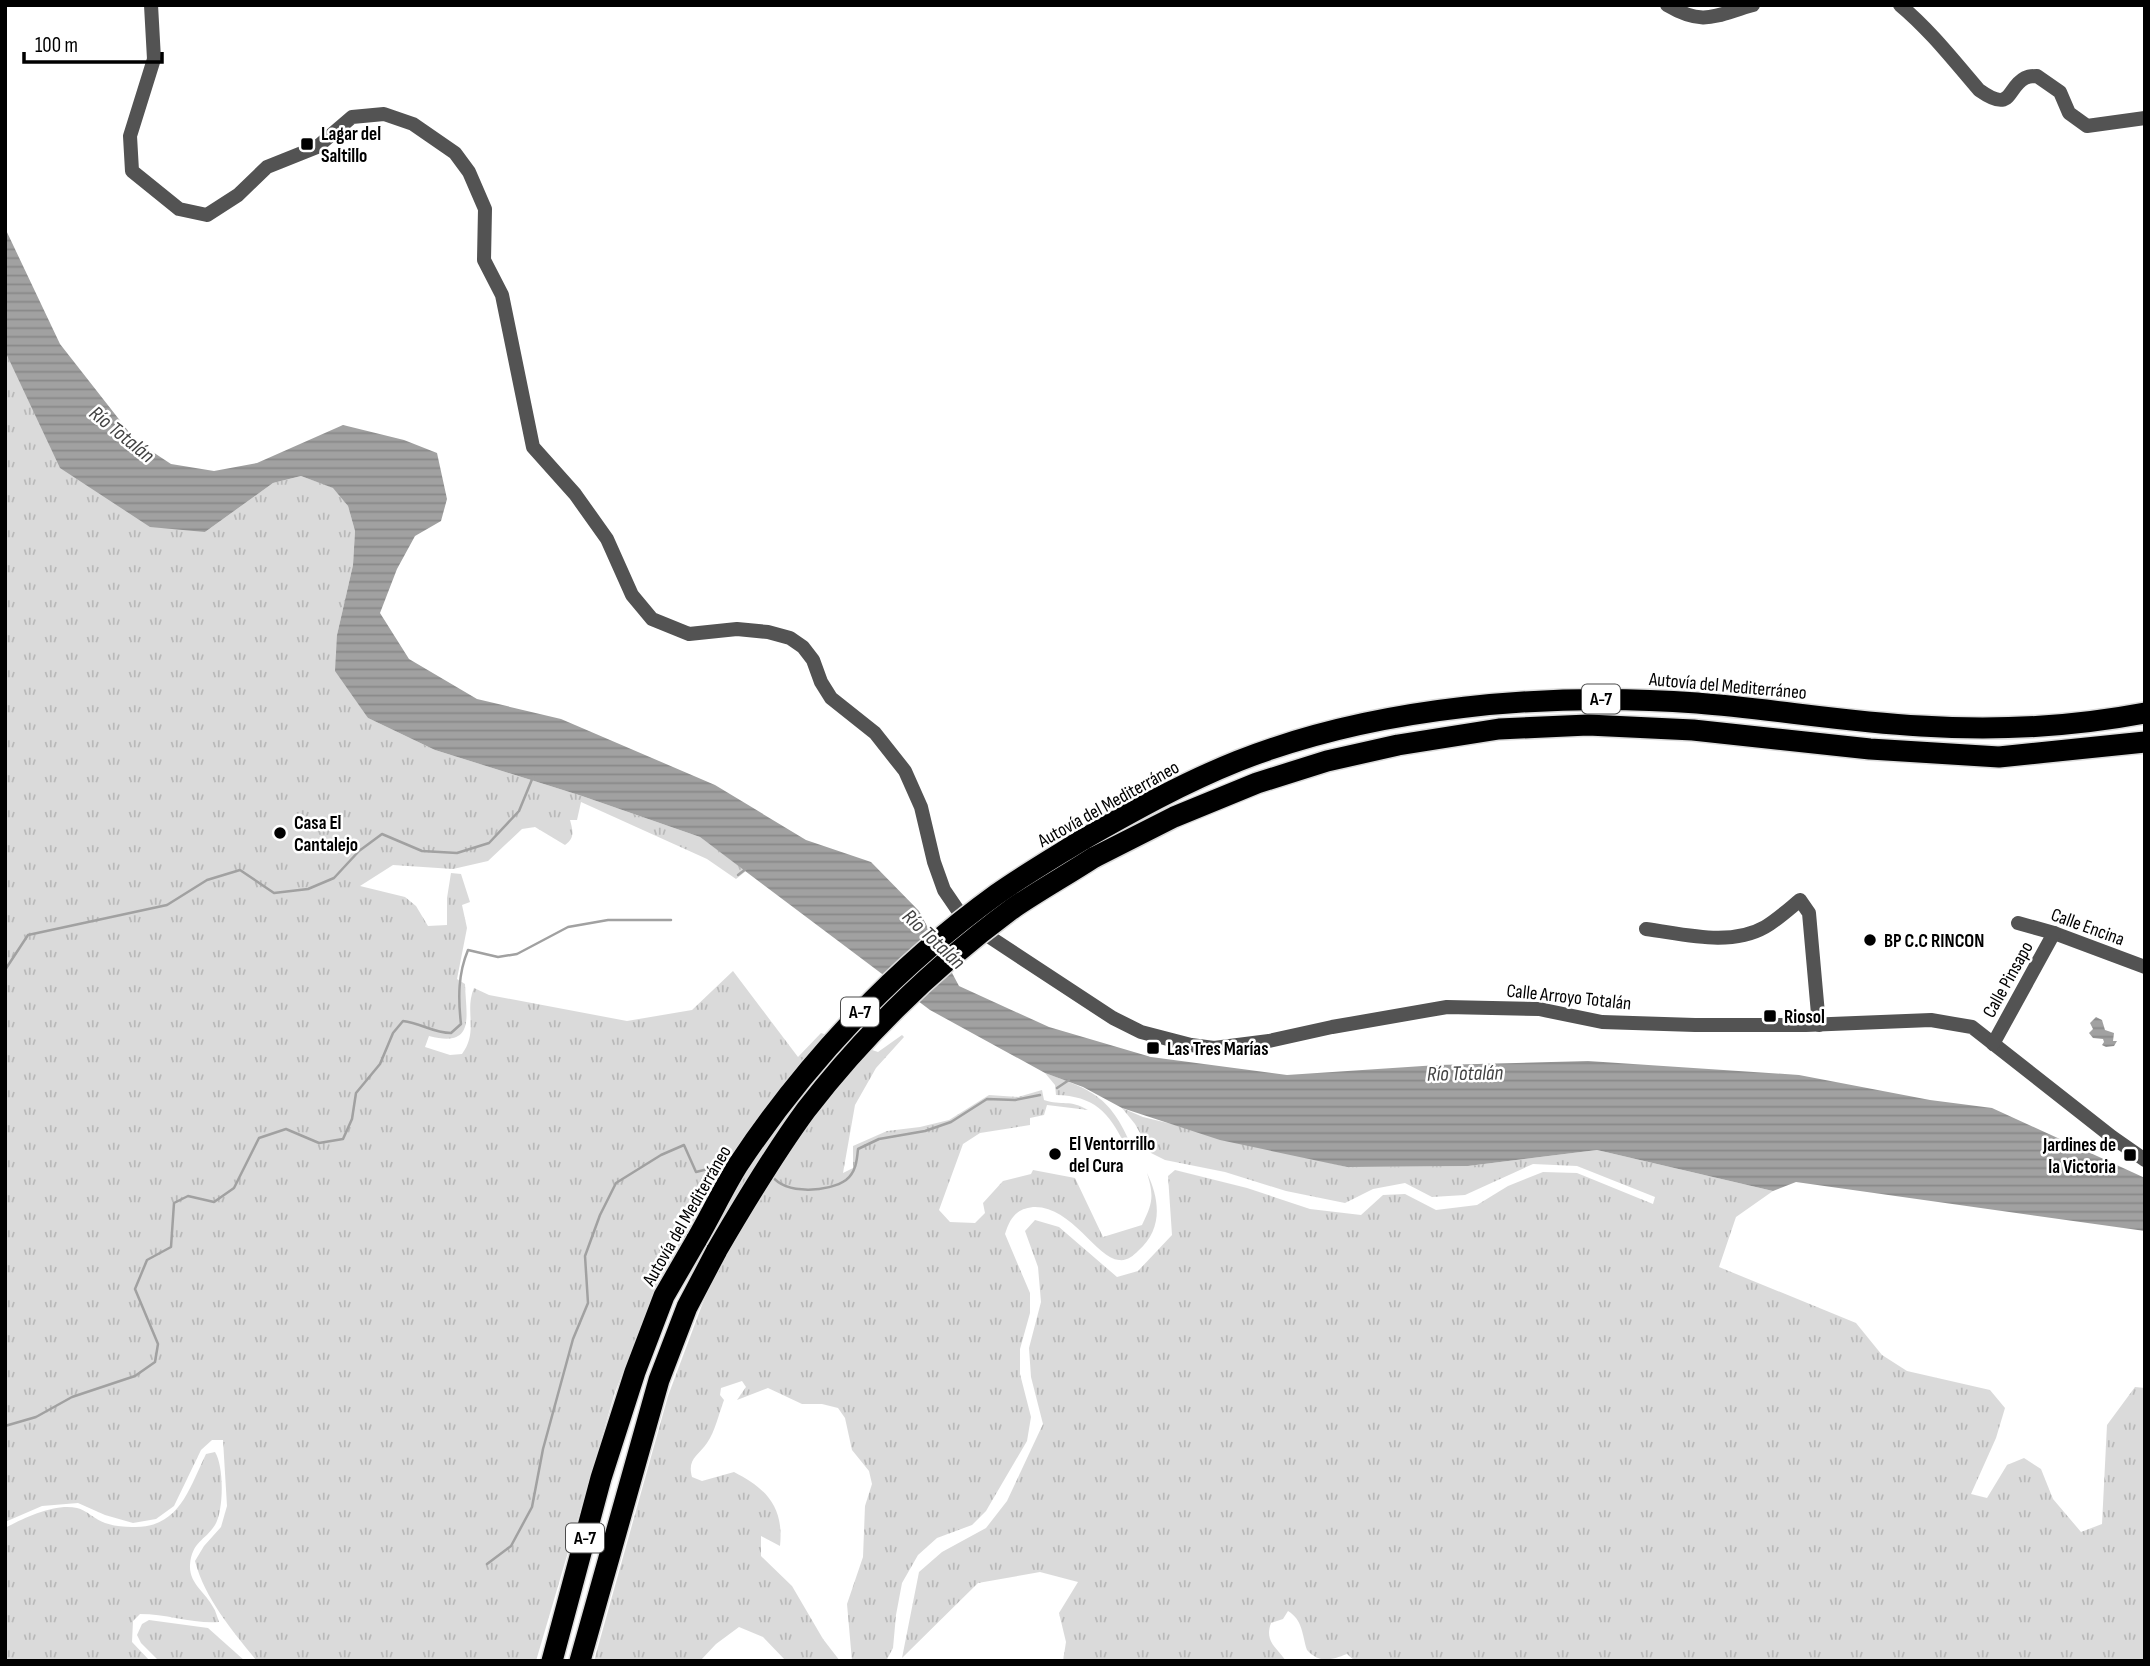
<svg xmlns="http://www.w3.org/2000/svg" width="2150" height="1666" font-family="'Sofia Sans Condensed',sans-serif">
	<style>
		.grass { fill: url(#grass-tufts) }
		.water { fill: url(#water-rules) }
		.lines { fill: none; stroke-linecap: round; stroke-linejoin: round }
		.stream { stroke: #a1a1a1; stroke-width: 2.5 }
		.highway-casing { stroke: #dbdbdb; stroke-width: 24 }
		.minor { stroke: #535353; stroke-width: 14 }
		.highway { stroke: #000; stroke-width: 21 }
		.highway-bridge-casing { stroke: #dbdbdb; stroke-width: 24; stroke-linecap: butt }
		.highway-bridge { stroke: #000; stroke-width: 21 }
		.poi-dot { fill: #000; stroke: #fff; stroke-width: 2.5 }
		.labels { text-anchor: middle; stroke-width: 5; stroke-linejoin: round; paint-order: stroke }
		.shield { fill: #fff; stroke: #4c4c4c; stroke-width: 2 }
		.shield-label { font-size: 18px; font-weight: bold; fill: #000 }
		.poi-label { font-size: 19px; font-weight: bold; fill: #000; stroke: #fff; text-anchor: start }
		.street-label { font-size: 19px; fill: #000; stroke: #fff }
		.water-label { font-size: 21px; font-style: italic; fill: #424242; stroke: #fff }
	</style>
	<defs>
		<pattern id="grass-tufts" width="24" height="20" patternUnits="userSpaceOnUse" patternTransform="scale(1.75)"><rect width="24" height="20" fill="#dadada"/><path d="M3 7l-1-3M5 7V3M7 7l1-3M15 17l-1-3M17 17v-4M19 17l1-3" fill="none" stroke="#b9b9b9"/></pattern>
		<pattern id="water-rules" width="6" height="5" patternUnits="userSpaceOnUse" patternTransform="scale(1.75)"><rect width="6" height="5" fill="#a1a1a1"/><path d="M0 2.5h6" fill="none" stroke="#898989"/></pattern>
	</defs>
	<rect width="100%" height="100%" fill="#fff"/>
	<!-- grass -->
	<g class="grass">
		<path d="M 5,350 L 205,532 L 273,483 L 301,476 L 334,488 L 348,506 L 355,531 L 353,565 L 337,635 L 368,718 L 435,750 L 582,796 L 700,837 L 746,871 L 736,879 L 707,859 L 581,802 L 577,820 L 570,820 C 573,831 575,838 565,845 L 535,827 L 522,829 L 488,861 L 453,869 L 393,865 L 360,886 L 405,897 L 416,906 L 428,926 L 447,925 L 447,898 L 451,873 L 461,874 L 470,902 L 462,905 L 467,928 L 457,979 L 465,984 C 466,1017 476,1048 429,1036 L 425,1047 L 450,1055 L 462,1054 C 479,1031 464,1011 474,988 L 489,995 L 627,1021 L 692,1010 L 733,971 L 798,1057 L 821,1033 L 878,1052 L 902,1035 L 904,1037 L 876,1068 L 855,1105 L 843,1173 L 853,1168 L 853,1146 L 887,1131 L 920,1127 L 949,1120 L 989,1095 L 1018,1097 L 1042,1090 L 1044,1100 C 1062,1106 1070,1099 1088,1110 L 1047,1105 L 1044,1115 L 1030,1118 L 1030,1125 L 980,1133 L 963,1144 L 939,1210 L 950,1222 L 975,1223 L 985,1213 L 983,1203 L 1003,1181 L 1031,1174 L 1033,1170 L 1075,1178 L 1103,1237 L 1142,1225 C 1153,1203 1154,1196 1147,1173 C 1160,1200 1163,1229 1138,1251 C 1133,1256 1127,1261 1119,1260 C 1096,1258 1071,1205 1033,1207 C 1016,1209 1010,1218 1005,1234 L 1030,1293 L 1030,1313 L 1020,1349 L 1020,1374 L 1031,1417 L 1027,1441 L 986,1511 L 972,1525 L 937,1538 L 918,1555 L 902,1583 L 896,1615 L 893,1648 L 886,1661 L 852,1661 L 847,1604 L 863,1557 L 865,1506 L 872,1484 L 869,1471 L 852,1450 L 845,1418 L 838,1408 L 822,1404 L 802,1404 L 768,1388 L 737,1400 L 746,1387 L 742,1381 L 721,1388 L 720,1395 L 724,1400 C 719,1413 715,1432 707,1443 C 698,1456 687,1459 692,1477 L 702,1481 L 734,1472 C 767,1489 784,1507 780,1546 L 761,1536 L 761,1556 L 792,1586 L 823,1639 L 840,1661 L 786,1661 L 763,1637 L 739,1627 L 716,1644 L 700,1661 L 594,1661 L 668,1396 L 702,1305 L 724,1254 L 689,1235 L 652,1300 L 615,1392 L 536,1661 L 256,1660 C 232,1630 205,1599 195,1561 L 204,1546 L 221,1527 L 227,1506 L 223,1440 L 212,1440 L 201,1450 L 174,1506 L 156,1519 L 133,1523 L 105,1515 L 78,1503 L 42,1506 L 5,1522 Z"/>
		<path d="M 1045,1073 C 1092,1090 1110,1096 1131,1145 L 1125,1145 C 1109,1112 1094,1096 1056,1095 L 1055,1085 Z"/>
		<path d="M 1122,1108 L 1143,1117 L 1347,1167 L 1468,1166 L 1597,1150 L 1773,1191 L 1736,1217 L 1719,1267 L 1856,1323 L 1882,1355 L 1907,1371 L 1990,1390 L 2005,1408 L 1996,1438 L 1971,1494 L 1987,1498 L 2007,1465 L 2024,1458 L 2041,1469 L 2053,1499 L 2081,1532 L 2102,1524 L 2107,1425 L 2135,1387 L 2145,1388 L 2145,1661 L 1355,1661 L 1347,1654 C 1331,1660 1320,1664 1307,1650 C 1302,1635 1303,1620 1288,1611 L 1283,1619 L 1271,1623 C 1264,1642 1277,1647 1286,1661 L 1063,1661 L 1066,1642 L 1059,1613 L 1078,1582 L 1040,1572 L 978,1583 L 902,1658 L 919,1572 L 942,1552 L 986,1528 L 1007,1501 L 1043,1424 L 1031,1377 L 1029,1348 L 1041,1302 L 1038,1267 L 1025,1231 L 1035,1220 L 1059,1227 L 1117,1277 L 1138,1271 L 1172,1235 L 1168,1176 L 1175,1170 L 1247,1188 L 1310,1209 L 1361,1215 L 1383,1195 L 1405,1194 L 1436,1210 L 1477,1205 L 1508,1186 L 1543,1172 L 1577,1173 L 1653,1204 L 1655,1197 L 1577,1166 L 1533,1164 L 1465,1195 L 1432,1197 L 1405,1183 L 1373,1189 L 1345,1203 L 1286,1191 L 1225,1172 L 1165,1160 L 1151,1153 L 1135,1124 Z"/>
		<path d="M 215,1452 C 224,1466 224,1510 215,1525 C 205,1541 192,1541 190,1565 C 189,1584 206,1593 213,1607 C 216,1611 217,1617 219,1622 C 194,1624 167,1614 140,1614 L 133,1621 L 132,1642 L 150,1661 L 5,1661 L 5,1528 C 24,1518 55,1503 77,1508 C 86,1510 96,1520 105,1523 C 114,1526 123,1527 132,1527 C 179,1529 189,1489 206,1454 Z"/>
		<polygon points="149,1620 208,1628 245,1661 159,1661 141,1643 137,1635 142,1624"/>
	</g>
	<!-- water -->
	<g class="water">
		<polygon points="5,228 60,344 136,441 171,464 214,471 257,463 343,425 404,440 437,453 447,499 441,521 415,536 397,569 380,613 409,659 477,699 561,719 715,785 806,840 871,862 919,911 959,986 1049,1027 1151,1057 1287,1075 1438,1065 1588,1061 1799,1075 1930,1100 1992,1108 2145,1178 2145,1231 1796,1182 1773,1191 1597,1150 1468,1166 1347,1167 1220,1140 1122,1108 1083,1087 1045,1073 930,1010 700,837 582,796 435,750 368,718 335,671 337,635 353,565 355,531 348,506 333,488 301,476 273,483 205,532 150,527 60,468 5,351"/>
		<polygon points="2096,1017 2102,1020 2105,1030 2114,1033 2113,1041 2117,1041 2114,1046 2106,1047 2102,1045 2104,1042 2103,1039 2093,1038 2089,1033 2093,1029 2090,1023"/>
	</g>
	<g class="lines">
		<!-- stream -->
		<g class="stream">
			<polyline points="738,875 747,868"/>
			<polyline points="5,970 28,935 167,905 207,880 240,870 274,893 308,889 334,878 359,851 382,834 422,851 457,853 489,843 519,811 533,777"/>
			<polyline points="1057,1088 1069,1080"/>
			<path d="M 772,1176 C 786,1195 829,1192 846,1180 C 856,1172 857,1160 858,1149 L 879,1139 L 925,1131 L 951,1122 L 987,1099 L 1015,1100 L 1040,1095"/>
			<path d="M 5,1426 L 36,1417 L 72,1397 L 135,1376 L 155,1362 L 158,1344 L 135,1289 L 147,1260 L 171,1247 L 174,1203 L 188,1196 L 214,1202 L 234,1188 L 259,1138 L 286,1129 L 319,1143 L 343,1139 L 352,1119 L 356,1093 L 380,1064 L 393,1033 L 403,1021 C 421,1023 433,1033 451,1033 L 461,1024 C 458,998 458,974 468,950 L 498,957 L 517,954 L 568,927 L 608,920 L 671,920"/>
			<polyline points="487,1564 511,1546 532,1507 543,1449 573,1339 588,1303 585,1256 600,1215 616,1183 661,1155 684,1145 696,1172 728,1164"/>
		</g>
		<!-- highway casing -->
		<g class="highway-casing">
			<g id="highway">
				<path d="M 1082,840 C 1133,811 1183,783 1238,761 C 1377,706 1550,692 1697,703 C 1772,709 1846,722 1921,726 C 1996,731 2071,727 2145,713"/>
				<polyline points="1093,858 1174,817 1257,783 1327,761 1398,745 1499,729 1588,725 1693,730 1870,749 1999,757 2145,742"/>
				<polyline points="552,1661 601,1478 635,1372 664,1296 697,1239"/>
				<polyline points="580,1661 659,1380 687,1307 717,1250"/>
			</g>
		</g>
		<!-- minor -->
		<g class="minor">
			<polyline points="151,5 154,59 130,136 132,171 179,209 207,215 238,195 267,167 317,147 352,117 384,114 413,124 455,153 469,172 485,209 484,260 502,295 533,447 575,494 607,539 632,595 652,619 689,634 737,629 768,632 790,638 803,647 813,660 821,682 831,698 875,733 905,771 921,807 934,862 944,890 959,912 976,928 1113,1018 1141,1032 1191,1045 1214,1048 1269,1041 1332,1027 1447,1007 1539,1009 1602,1022 1695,1025 1806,1025 1931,1020 1972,1027 2112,1137 2145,1160"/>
			<path d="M 1667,5 C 1704,27 1716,15 1753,5"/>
			<path d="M 1900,5 C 1930,30 1954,61 1979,90 C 2013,114 2006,88 2025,78 C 2029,76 2033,76 2037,76 L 2060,92 L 2069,113 L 2087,126 L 2145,118"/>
			<polyline points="2018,923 2054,933 2145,967"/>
			<path d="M 1646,929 C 1684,934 1730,947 1765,927 C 1777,920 1789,909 1800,900 L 1809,913 L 1819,1025"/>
			<polyline points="1993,1044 2054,933"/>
		</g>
		<!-- highway -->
		<use href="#highway" class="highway"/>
		<!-- highway-bridge casing -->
		<g class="highway-bridge-casing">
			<g id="highway-bridge">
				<path d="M 697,1239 C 711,1215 723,1189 738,1165 C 807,1061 896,967 997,894 C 1024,875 1053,858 1082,840"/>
				<path d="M 717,1250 C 745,1202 773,1155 806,1110 C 864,1035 935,966 1012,909 C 1038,891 1067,875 1093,858"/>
			</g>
		</g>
		<!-- highway-bridge -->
		<use href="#highway-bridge" class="highway-bridge"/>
	</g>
	<!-- markers -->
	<g class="poi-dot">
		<rect x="300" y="137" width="14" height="14" rx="3.5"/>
		<circle cx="280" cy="833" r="7"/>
		<circle cx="1870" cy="940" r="7"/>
		<rect x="1763" y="1009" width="14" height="14" rx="3.5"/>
		<rect x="1146" y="1041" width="14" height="14" rx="3.5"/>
		<circle cx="1055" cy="1154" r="7"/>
		<rect x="2123" y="1148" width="14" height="14" rx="3.5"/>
	</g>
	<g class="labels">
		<!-- shield labels -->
		<g class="shield">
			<rect x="1582" y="684.5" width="38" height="29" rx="5"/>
			<rect x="841" y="997.5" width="38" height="29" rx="5"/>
			<rect x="566" y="1523.5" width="38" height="29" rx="5"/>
		</g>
		<g class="shield-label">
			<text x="1601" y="705">A-7</text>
			<text x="860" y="1018">A-7</text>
			<text x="585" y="1544">A-7</text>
		</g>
		<!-- poi labels -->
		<g class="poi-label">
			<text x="321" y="140">Lagar del<tspan x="321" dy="22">Saltillo</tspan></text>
			<text x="294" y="829">Casa El<tspan x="294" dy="22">Cantalejo</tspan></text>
			<text x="1884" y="947">BP C.C RINCON</text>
			<text x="1784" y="1023">Riosol</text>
			<text x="1167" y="1055">Las Tres Marías</text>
			<text x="1069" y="1150">El Ventorrillo<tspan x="1069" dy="22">del Cura</tspan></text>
			<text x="2116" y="1151" text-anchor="end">Jardines de<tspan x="2116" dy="22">la Victoria</tspan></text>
		</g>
		<!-- street labels -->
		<g class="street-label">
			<text transform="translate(1728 685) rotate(5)" y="7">Autovía del Mediterráneo</text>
			<text transform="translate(1108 803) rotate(-29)" y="7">Autovía del Mediterráneo</text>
			<text transform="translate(2088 926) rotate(20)" y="7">Calle Encina</text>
			<text transform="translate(2007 979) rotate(-61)" y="7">Calle Pinsapo</text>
			<text transform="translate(1569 996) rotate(6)" y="7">Calle Arroyo Totalán</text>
			<text transform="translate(686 1215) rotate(-60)" y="7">Autovía del Mediterráneo</text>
		</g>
		<!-- water labels -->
		<g class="water-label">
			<text transform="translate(122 434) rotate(39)" y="7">Río Totalán</text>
			<text transform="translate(934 939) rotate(43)" y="7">Río Totalán</text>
			<text transform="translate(1465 1073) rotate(-1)" y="7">Río Totalán</text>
		</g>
	</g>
	<!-- border -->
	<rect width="2150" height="1666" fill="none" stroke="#000000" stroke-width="14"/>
	<!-- scale -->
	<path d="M24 52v10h138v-10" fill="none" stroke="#000000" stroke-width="3.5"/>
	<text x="35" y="52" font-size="21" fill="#000000" stroke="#ffffff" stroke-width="5" paint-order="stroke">100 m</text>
</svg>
